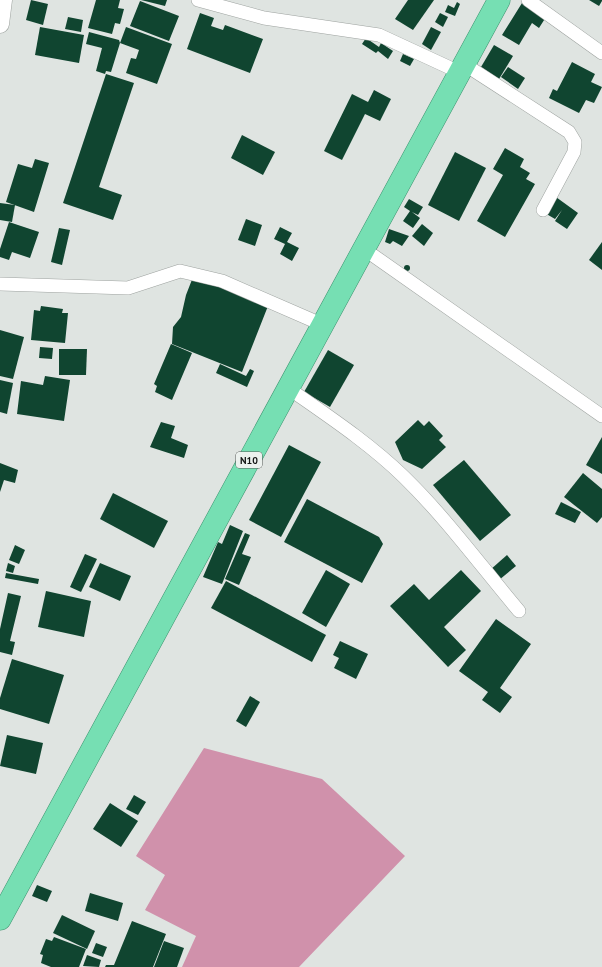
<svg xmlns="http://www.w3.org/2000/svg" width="602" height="967" font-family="'PT Sans',sans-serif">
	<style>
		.forest { fill: #d091ab }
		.building { fill: #104530 }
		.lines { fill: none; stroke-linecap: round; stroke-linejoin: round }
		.minor-casing { stroke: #9ea3a0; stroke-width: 14 }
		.secondary-casing { stroke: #9ea3a0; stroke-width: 19 }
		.trunk-casing { stroke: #3d936f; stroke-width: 23 }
		.minor { stroke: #fff; stroke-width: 13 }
		.secondary { stroke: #fff; stroke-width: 18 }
		.trunk { stroke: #76dfb3; stroke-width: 22 }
		.labels { text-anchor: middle; stroke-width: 4; stroke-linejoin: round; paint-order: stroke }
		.shield { fill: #ecf1ee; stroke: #555856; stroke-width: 1 }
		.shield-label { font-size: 10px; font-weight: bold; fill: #141615 }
	</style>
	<rect width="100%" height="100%" fill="#dfe4e1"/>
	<!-- forest -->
	<polygon class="forest" points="204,748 322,779 405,856 299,967 182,967 196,936 145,910 165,875 136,856"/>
	<!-- building -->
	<g class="building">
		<polygon points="31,0 48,4 43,25 26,20"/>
		<polygon points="96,0 120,0 118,8 124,9 120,24 115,23 112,34 88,28"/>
		<polygon points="141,0 167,0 165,6"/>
		<polygon points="408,0 434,0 413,30 395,19"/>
		<polygon points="589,0 602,0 602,1 599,6"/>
		<polygon points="140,1 179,16 169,41 130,26"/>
		<polygon points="457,2 460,4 455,16 445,12 448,5 454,8"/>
		<polygon points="522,3 546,17 539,28 532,23 519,45 502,35"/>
		<polygon points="200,13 214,18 211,26 223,30 225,25 263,39 250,73 187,49"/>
		<polygon points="440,13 448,17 443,27 435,22"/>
		<polygon points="68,17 83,20 81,32 65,29"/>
		<polygon points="40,27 84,35 79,63 35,55"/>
		<polygon points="126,27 172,44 157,84 126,73 131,58 136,59 139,50 120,43 111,72 106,71 105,74 96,71 102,48 86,44 89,32 119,40 120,43"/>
		<polygon points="431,27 441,32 431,50 422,44"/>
		<polygon points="366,38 379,47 381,43 393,51 388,59 378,51 376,53 362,44"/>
		<polygon points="494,45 513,56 499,79 481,67"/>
		<polygon points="403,54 414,59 410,66 400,61"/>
		<polygon points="572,62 595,74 591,82 602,87 594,103 586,100 579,113 549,98 553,89 557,91"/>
		<polygon points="508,67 525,78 518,89 501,77"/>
		<polygon points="106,74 134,83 99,187 122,195 113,220 63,203"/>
		<polygon points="374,90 391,99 380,121 365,114 342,160 324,151 352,94 368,102"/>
		<polygon points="242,135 275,152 263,175 231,158"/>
		<polygon points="505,148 524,159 520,167 530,173 526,179 535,184 505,237 477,221 503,175 493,169"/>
		<polygon points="455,152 486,168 459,221 428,205"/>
		<polygon points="35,159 49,163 34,212 6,202 18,164 32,168"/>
		<polygon points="549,192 578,213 567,229 555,221 562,210 555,219 538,209"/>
		<polygon points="409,199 423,207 418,215 412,212 420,218 413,228 403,221 410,211 404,207"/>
		<polygon points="0,203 15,205 12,222 0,220"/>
		<polygon points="246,219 262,225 255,246 238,240"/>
		<polygon points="9,222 39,232 30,258 12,252 9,260 0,257 0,249"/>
		<polygon points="422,224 433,233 424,246 412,236"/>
		<polygon points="280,227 292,233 287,242 299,248 292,261 280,254 285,244 274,239"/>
		<polygon points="59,228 70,230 62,265 51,262"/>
		<polygon points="389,229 409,236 402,246 393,241 390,244 385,242"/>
		<polygon points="602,242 602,270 589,260"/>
		<circle cx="407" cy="268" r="3"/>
		<polygon points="193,277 268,306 242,372 172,344 173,327 181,317 186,295"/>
		<polygon points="41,306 63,309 62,313 68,313 65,343 31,340 34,310 40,311"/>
		<polygon points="0,330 24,337 13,379 0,376"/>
		<polygon points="171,344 192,353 172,400 155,392 157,386 154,384"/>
		<polygon points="40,347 53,348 52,359 39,358"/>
		<polygon points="59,349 87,349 86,375 59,375"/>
		<polygon points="328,350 354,365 330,407 304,392"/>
		<polygon points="220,364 246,376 250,369 254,371 247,387 216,373"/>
		<polygon points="45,376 70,380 64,421 17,414 21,381 43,385"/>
		<polygon points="0,380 13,383 7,414 0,412"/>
		<polygon points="418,420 424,426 429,421 443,436 439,440 446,447 422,469 403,460 395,442"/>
		<polygon points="161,422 175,426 171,438 188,445 184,458 150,447"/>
		<polygon points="602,437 602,474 586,465"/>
		<polygon points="289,445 321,462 281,537 249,520"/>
		<polygon points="464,460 511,515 480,541 433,485"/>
		<polygon points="0,463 18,470 15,483 4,480 0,492"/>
		<polygon points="583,473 602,489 602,517 597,523 564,497"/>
		<polygon points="113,493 168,521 154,548 100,519"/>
		<polygon points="307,499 379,537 383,544 362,583 284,542"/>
		<polygon points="561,502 581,512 575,523 555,514"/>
		<polygon points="230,525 243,531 222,584 203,577 218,542 222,544"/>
		<polygon points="245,533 250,535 242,554 251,557 239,585 225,579"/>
		<polygon points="15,545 25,550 19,564 9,560"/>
		<polygon points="85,554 97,559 81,592 70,587"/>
		<polygon points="507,555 516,566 499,580 490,570"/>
		<polygon points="8,563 15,566 13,573 6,571"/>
		<polygon points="100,563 131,576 120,601 89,587"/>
		<polygon points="326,570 350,584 326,627 302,613"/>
		<polygon points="461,570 481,591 444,627 466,650 448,667 390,606 414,584 429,600"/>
		<polygon points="6,573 39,579 38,584 5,578"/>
		<polygon points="226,581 326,635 312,662 211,608"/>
		<polygon points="46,591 91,601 84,637 38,627"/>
		<polygon points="8,593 21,596 10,641 15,642 12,655 0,652 0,629"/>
		<polygon points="496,619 531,644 500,688 512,697 500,713 482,700 488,692 459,671"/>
		<polygon points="340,641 368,654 356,679 334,668 339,658 333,655"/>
		<polygon points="12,659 64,675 49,724 0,709 0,698"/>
		<polygon points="250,696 260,702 246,727 236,721"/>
		<polygon points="7,735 43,743 36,774 0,766"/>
		<polygon points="134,795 146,802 138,815 126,809"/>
		<polygon points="110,803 138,821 121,847 93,829"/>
		<polygon points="37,885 52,891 47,902 32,896"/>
		<polygon points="90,893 123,903 118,921 85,911"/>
		<polygon points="62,915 95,931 87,949 53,933"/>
		<polygon points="132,921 166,934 153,967 105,967 106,965 114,965"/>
		<polygon points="54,937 86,949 79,967 51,967 41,963 43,955 40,954 46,939 52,941"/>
		<polygon points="164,941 184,948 177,967 154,967"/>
		<polygon points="96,943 107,947 103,957 92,953"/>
		<polygon points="87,955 101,960 99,967 83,966"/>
	</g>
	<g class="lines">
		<!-- minor casing -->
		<g class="minor-casing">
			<g id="minor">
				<polyline points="198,0 264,18 379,35 459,72"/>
				<polyline points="528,0 602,53"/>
				<polyline points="464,64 569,132 575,142 574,152 543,210"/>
				<polyline points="364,249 602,416"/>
				<polyline points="0,284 128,288 180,271 222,281 321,324"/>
				<path d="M 288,388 C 328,416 369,443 404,477 C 446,518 481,566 519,611"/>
			</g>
		</g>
		<!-- secondary casing -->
		<g class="secondary-casing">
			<polyline id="secondary" points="0,24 3,0"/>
		</g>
		<!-- trunk casing -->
		<g class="trunk-casing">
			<polyline id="trunk" points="0,919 499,0"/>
		</g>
		<!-- minor -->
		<use href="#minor" class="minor"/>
		<!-- secondary -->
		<use href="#secondary" class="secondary"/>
		<!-- trunk -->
		<use href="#trunk" class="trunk"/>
	</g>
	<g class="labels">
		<!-- shield labels -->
		<rect class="shield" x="236" y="452" width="26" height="16" rx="3"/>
		<g class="shield-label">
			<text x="249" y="464">N10</text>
		</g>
	</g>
</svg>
